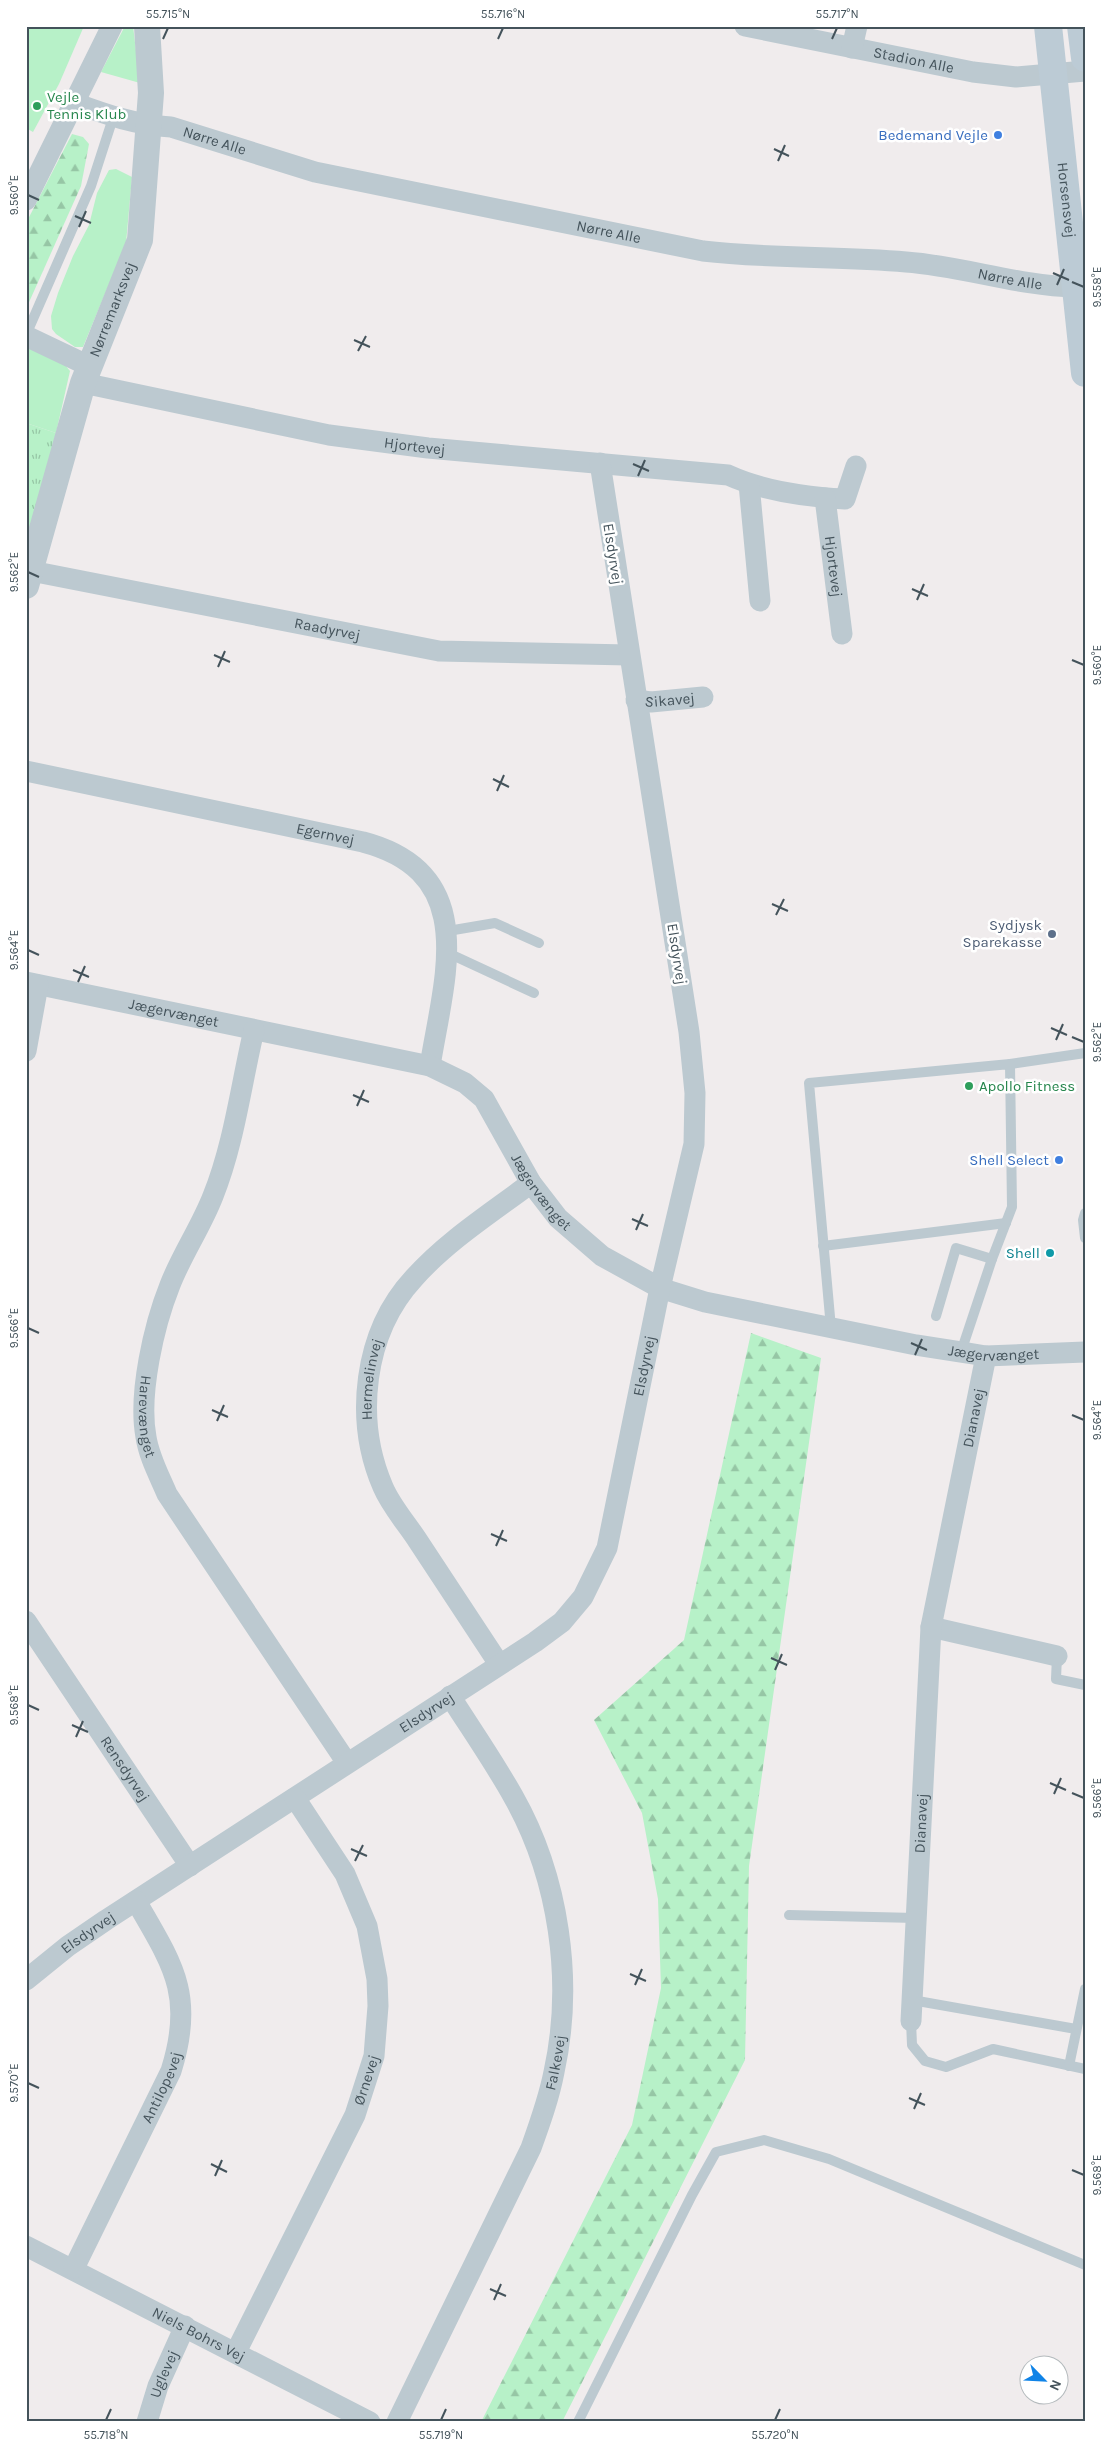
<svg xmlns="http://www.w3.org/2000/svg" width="1111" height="2448" font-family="Karla,sans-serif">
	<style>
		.green { fill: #b7f1c8 }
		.forest { fill: url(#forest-firs) }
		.park { fill: url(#park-tufts) }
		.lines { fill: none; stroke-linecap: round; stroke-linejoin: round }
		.service { stroke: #bcc9d0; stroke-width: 10 }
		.minor { stroke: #bcc9d0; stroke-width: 21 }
		.tertiary { stroke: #bcc9d0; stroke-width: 26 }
		.secondary { stroke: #bccbd5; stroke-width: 28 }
		.ticks { fill: none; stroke: #44535b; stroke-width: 2 }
		.leisure-dot { fill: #2e9e5b; stroke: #fff; stroke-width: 2 }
		.shop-dot { fill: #3f7fe0; stroke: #fff; stroke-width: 2 }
		.service-dot { fill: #5c6f8a; stroke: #fff; stroke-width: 2 }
		.culture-dot { fill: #0f9aa8; stroke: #fff; stroke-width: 2 }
		.labels { text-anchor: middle; stroke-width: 5; stroke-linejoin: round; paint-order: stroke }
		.street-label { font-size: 15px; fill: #44535b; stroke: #fff }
		.leisure-label { font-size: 15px; fill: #27864d; stroke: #fff; text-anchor: start }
		.shop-label { font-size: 15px; fill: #366cbe; stroke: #fff; text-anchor: end }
		.service-label { font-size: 15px; fill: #4e5e75; stroke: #fff; text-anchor: end }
		.culture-label { font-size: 15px; fill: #0d838f; stroke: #fff; text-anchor: end }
		.neatline { fill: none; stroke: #44535b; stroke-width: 2 }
		.ticks-label { font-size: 12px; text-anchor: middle; fill: #44535b }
	</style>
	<defs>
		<pattern id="forest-firs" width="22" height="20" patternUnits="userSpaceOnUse" patternTransform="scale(1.25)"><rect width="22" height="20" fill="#b7f1c8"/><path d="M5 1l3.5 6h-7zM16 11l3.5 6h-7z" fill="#96c6a5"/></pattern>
		<pattern id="park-tufts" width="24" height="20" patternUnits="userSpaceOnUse" patternTransform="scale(1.25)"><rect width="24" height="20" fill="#b7f1c8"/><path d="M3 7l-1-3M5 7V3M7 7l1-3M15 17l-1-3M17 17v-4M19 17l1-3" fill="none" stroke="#96c6a5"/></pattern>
	</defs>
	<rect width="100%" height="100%" fill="#f0eced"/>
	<!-- green -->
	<g class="green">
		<polygon points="26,26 84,26 59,84 33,132 26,128"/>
		<polygon points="125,26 133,26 140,83 101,72"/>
		<polygon points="116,169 132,177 126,243 83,347 75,347 56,334 52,329 51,316 58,293 73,256 89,225 97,193 109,170"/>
		<polygon points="26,347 65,365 70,371 56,433 26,423"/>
	</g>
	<!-- forest -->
	<g class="forest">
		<polygon points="72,134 83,137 89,144 81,186 26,309 26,223"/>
		<polygon points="751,1333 821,1358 749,1866 745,2060 562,2422 481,2422 632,2125 661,1988 658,1899 642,1813 594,1720 684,1640"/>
	</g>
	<!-- park -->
	<polygon class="park" points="26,423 56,433 26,542"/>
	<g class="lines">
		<!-- service -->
		<g class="service">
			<polyline points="26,335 91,186 113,118"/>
			<polyline points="448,931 495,923 539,943"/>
			<polyline points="448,953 534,993"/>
			<polyline points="1010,1064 1085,1053"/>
			<polyline points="1085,1213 1083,1220 1085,1238"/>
			<polyline points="823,1246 1006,1223"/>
			<polyline points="936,1316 956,1248 992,1259"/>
			<polyline points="831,1328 809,1083 1010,1064 1012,1207 992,1259 961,1352"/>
			<polyline points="1057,1656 1056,1679 1085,1685"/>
			<polyline points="789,1915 916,1918"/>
			<polyline points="912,2000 1076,2029"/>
			<polyline points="911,2021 912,2045 925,2061 946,2067 993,2049 1085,2069"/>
			<polyline points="1069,2066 1085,1989"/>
			<polyline points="578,2422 692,2195 716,2152 764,2140 829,2159 1085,2265"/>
		</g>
		<!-- minor -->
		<g class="minor">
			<path id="s1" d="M 745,26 L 973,72 L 1016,77 L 1085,71"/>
			<polyline points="852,48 857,26"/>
			<path id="s2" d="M 75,103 C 107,115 137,125 171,127 L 315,172 L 703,251 C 771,259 838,256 906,262 C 963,266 1018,286 1075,287"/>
			<polyline points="26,200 112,26"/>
			<polyline points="26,336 89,366"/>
			<path id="s3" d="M 83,383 L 329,435 L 428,448 L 728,475 C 763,491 807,497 845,499 L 856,466"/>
			<polyline points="749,484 760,601"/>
			<path id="s4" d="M 825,498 L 842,634"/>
			<path id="s5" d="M 31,571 L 439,651 L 629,655"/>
			<path id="s6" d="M 636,700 L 651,702 L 703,697"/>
			<path id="s7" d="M 26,771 L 363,842 C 481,873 444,978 430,1066"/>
			<path id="s8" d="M 26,982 L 430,1066 L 465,1083 L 484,1099 L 531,1183 L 558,1218 L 602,1256 L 660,1288 L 705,1302 L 916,1345 L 961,1352 L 986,1356 L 1085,1352"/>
			<path id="s9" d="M 254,1030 C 241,1085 234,1144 213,1196 C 201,1227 182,1254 170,1285 C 154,1325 138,1394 146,1437 C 149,1457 159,1475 167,1494 L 347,1763"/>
			<polyline points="26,1051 38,985"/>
			<path id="s10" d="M 26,1621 L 190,1866"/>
			<polyline points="931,1627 1057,1656"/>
			<path id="s11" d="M 499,1664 C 472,1623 445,1582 418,1541 C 407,1524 391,1506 383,1487 C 354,1420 363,1333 414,1278 C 447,1241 491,1213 531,1183"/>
			<path id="s12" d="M 26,1980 L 68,1946 L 106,1920 L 535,1642 L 562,1622 L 583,1597 L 607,1548 L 660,1288 L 694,1144 L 695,1093 L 689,1032 L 600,463"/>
			<path id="s13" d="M 911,2021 L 931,1627 L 986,1356"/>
			<path id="s14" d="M 26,2246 L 370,2422"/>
			<path id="s15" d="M 74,2268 L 171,2071 C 195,1995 173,1965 136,1901"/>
			<path id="s16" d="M 236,2352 L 355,2115 L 374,2056 L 378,2006 L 377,1979 L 367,1926 L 345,1874 L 295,1798"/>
			<path id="s17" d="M 147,2422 L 158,2386 L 185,2326"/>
			<path id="s18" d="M 397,2422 L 531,2148 C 540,2123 549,2098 554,2072 C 574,1981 559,1877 513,1796 C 494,1762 471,1729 450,1696"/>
		</g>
		<!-- tertiary -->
		<path class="tertiary" id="s19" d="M 26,586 L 83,383 L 140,240 L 151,93 L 147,26"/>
		<!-- secondary -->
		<g class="secondary">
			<path id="s20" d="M 1048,26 L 1085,373"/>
			<polyline points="1081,26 1085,58"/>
		</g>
	</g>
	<!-- ticks -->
	<path class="ticks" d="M 163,39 L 168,28M 498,39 L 503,28M 832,39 L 837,28M 774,149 L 789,156M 778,161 L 785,145M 28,195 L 39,200M 75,216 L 91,223M 79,227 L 86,211M 1053,273 L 1069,280M 1072,282 L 1084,287M 1057,285 L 1064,269M 354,340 L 370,347M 358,351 L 366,336M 633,464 L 649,471M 638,476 L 645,460M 28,572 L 39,577M 912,589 L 928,596M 917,600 L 924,584M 214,655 L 230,662M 1072,660 L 1084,665M 218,667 L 225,651M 493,779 L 509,787M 497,791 L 504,775M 772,904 L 788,911M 776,915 L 784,899M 28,950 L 39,955M 73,970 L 89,977M 78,982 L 85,966M 1051,1028 L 1067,1035M 1072,1037 L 1084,1042M 1056,1040 L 1063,1024M 353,1095 L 369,1102M 357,1106 L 364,1090M 632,1219 L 648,1226M 636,1230 L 643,1214M 28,1328 L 39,1333M 911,1343 L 927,1350M 915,1355 L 922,1339M 212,1410 L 228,1417M 1072,1415 L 1084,1420M 217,1421 L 224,1405M 491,1534 L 507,1541M 496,1546 L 503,1530M 771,1658 L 787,1665M 775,1670 L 782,1654M 28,1705 L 39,1710M 72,1725 L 88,1732M 76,1737 L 83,1721M 1050,1783 L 1066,1790M 1072,1793 L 1084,1798M 1054,1794 L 1061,1778M 351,1849 L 367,1856M 355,1861 L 363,1845M 630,1974 L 646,1981M 635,1985 L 642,1969M 28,2083 L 39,2088M 909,2098 L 925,2105M 914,2109 L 921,2093M 211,2164 L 227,2172M 1072,2170 L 1084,2175M 215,2176 L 222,2160M 490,2289 L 506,2296M 494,2300 L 501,2284M 106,2420 L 111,2409M 441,2420 L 446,2409M 775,2420 L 780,2409"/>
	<!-- markers -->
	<g class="leisure-dot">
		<circle cx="37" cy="106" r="5"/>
		<circle cx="969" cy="1086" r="5"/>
	</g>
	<g class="shop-dot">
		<circle cx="998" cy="135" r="5"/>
		<circle cx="1059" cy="1160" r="5"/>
	</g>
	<circle class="service-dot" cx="1052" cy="934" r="5"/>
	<circle class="culture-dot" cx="1050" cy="1253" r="5"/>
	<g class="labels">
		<!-- street labels -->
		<g class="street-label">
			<text dy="5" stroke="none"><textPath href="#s1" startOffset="172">Stadion Alle</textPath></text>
			<text dy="5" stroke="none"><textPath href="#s2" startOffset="145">Nørre Alle</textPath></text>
			<text dy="5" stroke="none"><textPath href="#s20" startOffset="175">Horsensvej</textPath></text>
			<text dy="5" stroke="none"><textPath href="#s2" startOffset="550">Nørre Alle</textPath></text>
			<text dy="5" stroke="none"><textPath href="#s2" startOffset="955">Nørre Alle</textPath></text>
			<text dy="5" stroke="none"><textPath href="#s19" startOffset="290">Nørremarksvej</textPath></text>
			<text dy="5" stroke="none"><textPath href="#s3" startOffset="338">Hjortevej</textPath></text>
			<text transform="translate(613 554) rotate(81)" y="5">Elsdyrvej</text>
			<text dy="5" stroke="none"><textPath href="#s4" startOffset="69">Hjortevej</textPath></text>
			<text dy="5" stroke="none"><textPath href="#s5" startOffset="302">Raadyrvej</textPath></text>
			<text dy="5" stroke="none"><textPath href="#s6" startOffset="34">Sikavej</textPath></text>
			<text dy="5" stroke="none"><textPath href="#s7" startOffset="306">Egernvej</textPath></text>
			<text transform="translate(677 954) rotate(81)" y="5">Elsdyrvej</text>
			<text dy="5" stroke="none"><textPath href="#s8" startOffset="151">Jægervænget</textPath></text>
			<text dy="5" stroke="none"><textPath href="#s8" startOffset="586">Jægervænget</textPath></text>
			<text dy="5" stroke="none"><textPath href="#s8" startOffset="1082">Jægervænget</textPath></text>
			<text dy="5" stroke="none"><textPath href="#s12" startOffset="918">Elsdyrvej</textPath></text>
			<text dy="5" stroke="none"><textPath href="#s11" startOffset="322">Hermelinvej</textPath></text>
			<text dy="5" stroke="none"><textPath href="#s9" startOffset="405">Harevænget</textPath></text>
			<text dy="5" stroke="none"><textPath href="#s13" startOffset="608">Dianavej</textPath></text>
			<text dy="5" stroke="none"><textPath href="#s12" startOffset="482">Elsdyrvej</textPath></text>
			<text dy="5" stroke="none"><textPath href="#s10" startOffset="178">Rensdyrvej</textPath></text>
			<text dy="5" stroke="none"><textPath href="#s13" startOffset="198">Dianavej</textPath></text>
			<text dy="5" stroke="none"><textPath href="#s12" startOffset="78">Elsdyrvej</textPath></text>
			<text dy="5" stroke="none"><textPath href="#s18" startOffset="394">Falkevej</textPath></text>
			<text dy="5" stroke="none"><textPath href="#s16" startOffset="302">Ørnevej</textPath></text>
			<text dy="5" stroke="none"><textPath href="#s15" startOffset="201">Antilopevej</textPath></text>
			<text dy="5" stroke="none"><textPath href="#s14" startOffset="194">Niels Bohrs Vej</textPath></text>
			<text dy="5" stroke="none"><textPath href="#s17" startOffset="51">Uglevej</textPath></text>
		</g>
		<!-- leisure labels -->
		<g class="leisure-label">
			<text x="47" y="102">Vejle<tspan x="47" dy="17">Tennis Klub</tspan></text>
			<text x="979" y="1091">Apollo Fitness</text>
		</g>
		<!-- shop labels -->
		<g class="shop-label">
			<text x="988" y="140">Bedemand Vejle</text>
			<text x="1049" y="1165">Shell Select</text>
		</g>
		<!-- service labels -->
		<g class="service-label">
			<text x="1042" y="930">Sydjysk<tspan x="1042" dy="17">Sparekasse</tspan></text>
		</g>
		<!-- culture labels -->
		<g class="culture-label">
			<text x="1040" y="1258">Shell</text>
		</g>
	</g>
	<!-- border -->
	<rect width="1111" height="2448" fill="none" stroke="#ffffff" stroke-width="55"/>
	<!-- north arrow -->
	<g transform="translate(1044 2380) rotate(114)"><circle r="24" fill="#ffffff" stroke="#b4babd"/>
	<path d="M0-4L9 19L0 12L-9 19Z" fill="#0f83e7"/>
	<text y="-8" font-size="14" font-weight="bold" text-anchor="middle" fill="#44535b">N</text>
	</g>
	<rect x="28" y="28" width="1056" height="2392" class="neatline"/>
	<g class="ticks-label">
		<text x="168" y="18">55.715°N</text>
		<text x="503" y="18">55.716°N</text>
		<text x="837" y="18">55.717°N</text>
		<text transform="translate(14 195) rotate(-90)" y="4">9.560°E</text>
		<text transform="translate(1097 287) rotate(-90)" y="4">9.558°E</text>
		<text transform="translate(14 572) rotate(-90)" y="4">9.562°E</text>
		<text transform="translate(1097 665) rotate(-90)" y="4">9.560°E</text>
		<text transform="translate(14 950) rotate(-90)" y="4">9.564°E</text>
		<text transform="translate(1097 1042) rotate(-90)" y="4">9.562°E</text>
		<text transform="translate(14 1328) rotate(-90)" y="4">9.566°E</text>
		<text transform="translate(1097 1420) rotate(-90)" y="4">9.564°E</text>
		<text transform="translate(14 1705) rotate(-90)" y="4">9.568°E</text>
		<text transform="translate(1097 1798) rotate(-90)" y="4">9.566°E</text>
		<text transform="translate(14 2083) rotate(-90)" y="4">9.570°E</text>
		<text transform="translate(1097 2175) rotate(-90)" y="4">9.568°E</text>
		<text x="106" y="2439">55.718°N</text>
		<text x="441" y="2439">55.719°N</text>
		<text x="775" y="2439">55.720°N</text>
	</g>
</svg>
